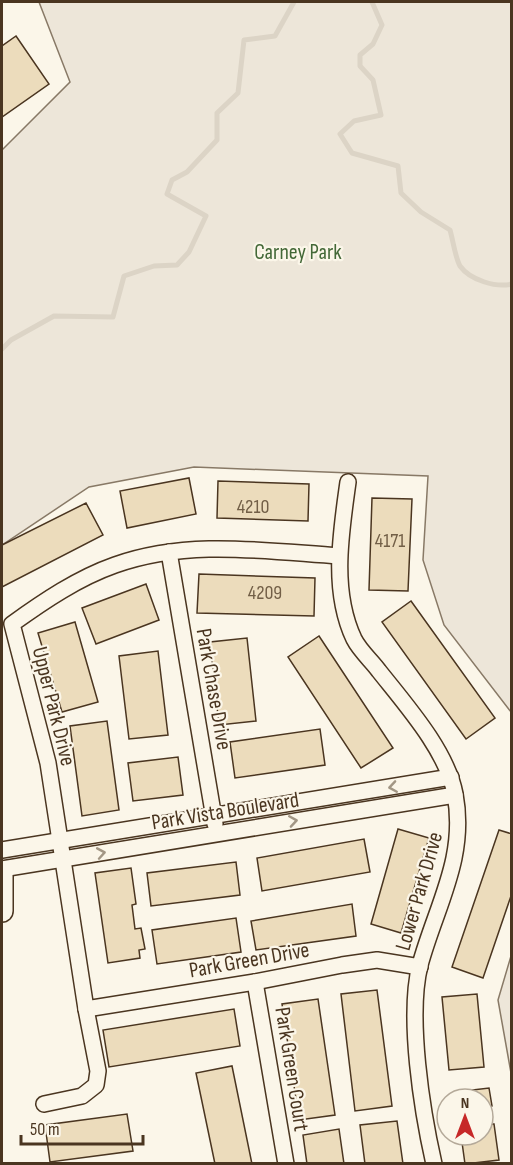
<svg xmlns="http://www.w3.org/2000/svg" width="513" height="1165" font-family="'Sofia Sans Condensed',sans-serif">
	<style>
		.green { fill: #ede6d9; stroke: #887966; stroke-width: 1.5 }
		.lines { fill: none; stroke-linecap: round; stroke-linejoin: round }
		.stream { stroke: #dcd4c6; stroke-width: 5 }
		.building { fill: #ecdcbc; stroke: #4a3520; stroke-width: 1.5 }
		.street-casing { stroke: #4a3520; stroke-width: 18 }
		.secondary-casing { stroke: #4a3520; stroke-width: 24 }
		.street { stroke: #fbf6e9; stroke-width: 15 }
		.secondary { stroke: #fbf6e9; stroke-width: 21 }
		.oneway { stroke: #a29684 }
		.labels { text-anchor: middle; stroke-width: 4.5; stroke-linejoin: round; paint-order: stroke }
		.number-label { font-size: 20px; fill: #725f47 }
		.park-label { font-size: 22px; fill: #436837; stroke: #fbf6e9 }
		.street-label { font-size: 22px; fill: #4a3520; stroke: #fbf6e9 }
	</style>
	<rect width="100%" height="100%" fill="#fbf6e9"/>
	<!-- green -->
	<g class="green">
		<polygon points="39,2 511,2 511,712 444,625 423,560 428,476 194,467 89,487 2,545 2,150 70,82"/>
		<polygon points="511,956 511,1073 498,1000"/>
	</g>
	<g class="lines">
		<!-- stream -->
		<g class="stream">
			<path d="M 372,2 L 382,25 L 373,44 L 360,55 L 360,66 L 373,80 L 381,115 L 354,121 L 340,134 L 352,153 L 398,166 L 401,193 L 421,212 L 450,230 C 453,240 455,257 460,266 C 470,280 496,288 512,284"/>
			<polyline points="2,349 11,340 54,316 113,317 124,276 154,266 177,265 189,252 206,216 167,194 172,180 187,172 217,140 217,113 238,93 244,40 275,36 294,2"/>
		</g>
	</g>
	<!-- building -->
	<g class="building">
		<polygon points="16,36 49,84 2,117 2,46"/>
		<polygon points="189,478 196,514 127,528 120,491"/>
		<polygon points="218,481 309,484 308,521 217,518"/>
		<polygon points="372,498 412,499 408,591 369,590"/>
		<polygon points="86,503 103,535 2,587 2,545"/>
		<polygon points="199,574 315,578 314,616 197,613"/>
		<polygon points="146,584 159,620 96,644 82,608"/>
		<polygon points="411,601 495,718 466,739 382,622"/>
		<polygon points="75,622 98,702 62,712 38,633"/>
		<polygon points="319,636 393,748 361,768 288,657"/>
		<polygon points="247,638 256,721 219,725 210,642"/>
		<polygon points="158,651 168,735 129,739 119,656"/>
		<polygon points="107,721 119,810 82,816 70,726"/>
		<polygon points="320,729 325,765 235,778 230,742"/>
		<polygon points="178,757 183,795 133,801 128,763"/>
		<polygon points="398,829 429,838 401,933 371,924"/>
		<polygon points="499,830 512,834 512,893 483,978 452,967"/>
		<polygon points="364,839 370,872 262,891 257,858"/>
		<polygon points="236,862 240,895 151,906 147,873"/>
		<polygon points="131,868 136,904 132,905 135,929 141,928 145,949 139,950 140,958 108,963 95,873"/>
		<polygon points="352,904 356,936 256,950 251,921"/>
		<polygon points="236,918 241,952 157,964 152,930"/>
		<polygon points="377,990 392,1106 355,1111 341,994"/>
		<polygon points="477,994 484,1067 449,1070 442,997"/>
		<polygon points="318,999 335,1115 299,1120 282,1004"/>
		<polygon points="234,1009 240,1046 109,1067 103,1030"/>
		<polygon points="232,1066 252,1164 215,1164 196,1073"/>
		<polygon points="489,1088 492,1106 487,1107 489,1124 494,1124 499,1160 465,1164 461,1135 483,1135 483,1099 457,1099 456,1092"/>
		<polygon points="127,1114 133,1151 50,1162 45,1125"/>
		<polygon points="397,1121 403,1164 365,1164 360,1125"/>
		<polygon points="339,1129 344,1164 307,1164 303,1135"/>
	</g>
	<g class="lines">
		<!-- street casing -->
		<g class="street-casing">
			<g id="street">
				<path d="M 348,482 C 341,533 331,590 354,639 C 360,651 372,661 379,671 C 406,705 447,751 455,794 C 467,858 436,906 420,965 C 407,1017 422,1111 434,1164"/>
				<polyline points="169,552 215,824"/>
				<polyline points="2,850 451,777"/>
				<polyline points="2,869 455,795"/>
				<polyline points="255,982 286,1164"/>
				<polyline points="86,1009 255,982 342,965 377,960 420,967"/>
				<path d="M 44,1104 L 82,1096 L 96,1085 L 98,1071 L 86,1009 L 48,763 L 12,624 C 44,601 78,578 115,565 C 188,539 264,551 339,556"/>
			</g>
		</g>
		<!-- secondary casing -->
		<g class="secondary-casing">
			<polyline id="secondary" points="2,872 2,911"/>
		</g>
		<!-- street -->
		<use href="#street" class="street"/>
		<!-- secondary -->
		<use href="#secondary" class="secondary"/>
	</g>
	<!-- one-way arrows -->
	<defs><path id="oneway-chevron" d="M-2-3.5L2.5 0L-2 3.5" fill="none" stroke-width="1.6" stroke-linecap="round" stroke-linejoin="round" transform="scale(1.5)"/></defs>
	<g class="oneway">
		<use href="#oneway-chevron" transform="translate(393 787) rotate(171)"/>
		<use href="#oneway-chevron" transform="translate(293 821) rotate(-9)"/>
		<use href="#oneway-chevron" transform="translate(101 853) rotate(-10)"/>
	</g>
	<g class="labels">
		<!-- number labels -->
		<g class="number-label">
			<text x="253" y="513">4210</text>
			<text x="390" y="547">4171</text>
			<text x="265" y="599">4209</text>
		</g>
		<!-- park labels -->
		<g class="park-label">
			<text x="298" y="259">Carney Park</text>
		</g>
		<!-- street labels -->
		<g class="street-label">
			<text transform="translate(215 689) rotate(80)" y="8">Park Chase Drive</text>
			<text transform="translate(55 706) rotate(76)" y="8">Upper Park Drive</text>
			<text transform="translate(225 810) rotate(-9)" y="8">Park Vista Boulevard</text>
			<text transform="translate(418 891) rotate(-74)" y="8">Lower Park Drive</text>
			<text transform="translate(249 959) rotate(-10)" y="8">Park Green Drive</text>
			<text transform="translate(293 1069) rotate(81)" y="8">Park Green Court</text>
		</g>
	</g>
	<!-- border -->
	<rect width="513" height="1165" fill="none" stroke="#4a3520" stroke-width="6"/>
	<!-- north arrow -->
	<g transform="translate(465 1117)"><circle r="28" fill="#fbf6e9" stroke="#b4a999" stroke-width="1.5"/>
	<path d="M0-4.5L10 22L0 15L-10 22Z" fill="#c62828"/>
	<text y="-9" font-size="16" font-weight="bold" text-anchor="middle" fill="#4a3520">N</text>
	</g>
	<!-- scale -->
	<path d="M21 1135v9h122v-9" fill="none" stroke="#4a3520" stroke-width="3"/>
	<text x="30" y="1135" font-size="18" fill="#4a3520" stroke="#fbf6e9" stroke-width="4.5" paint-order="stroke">50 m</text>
</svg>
